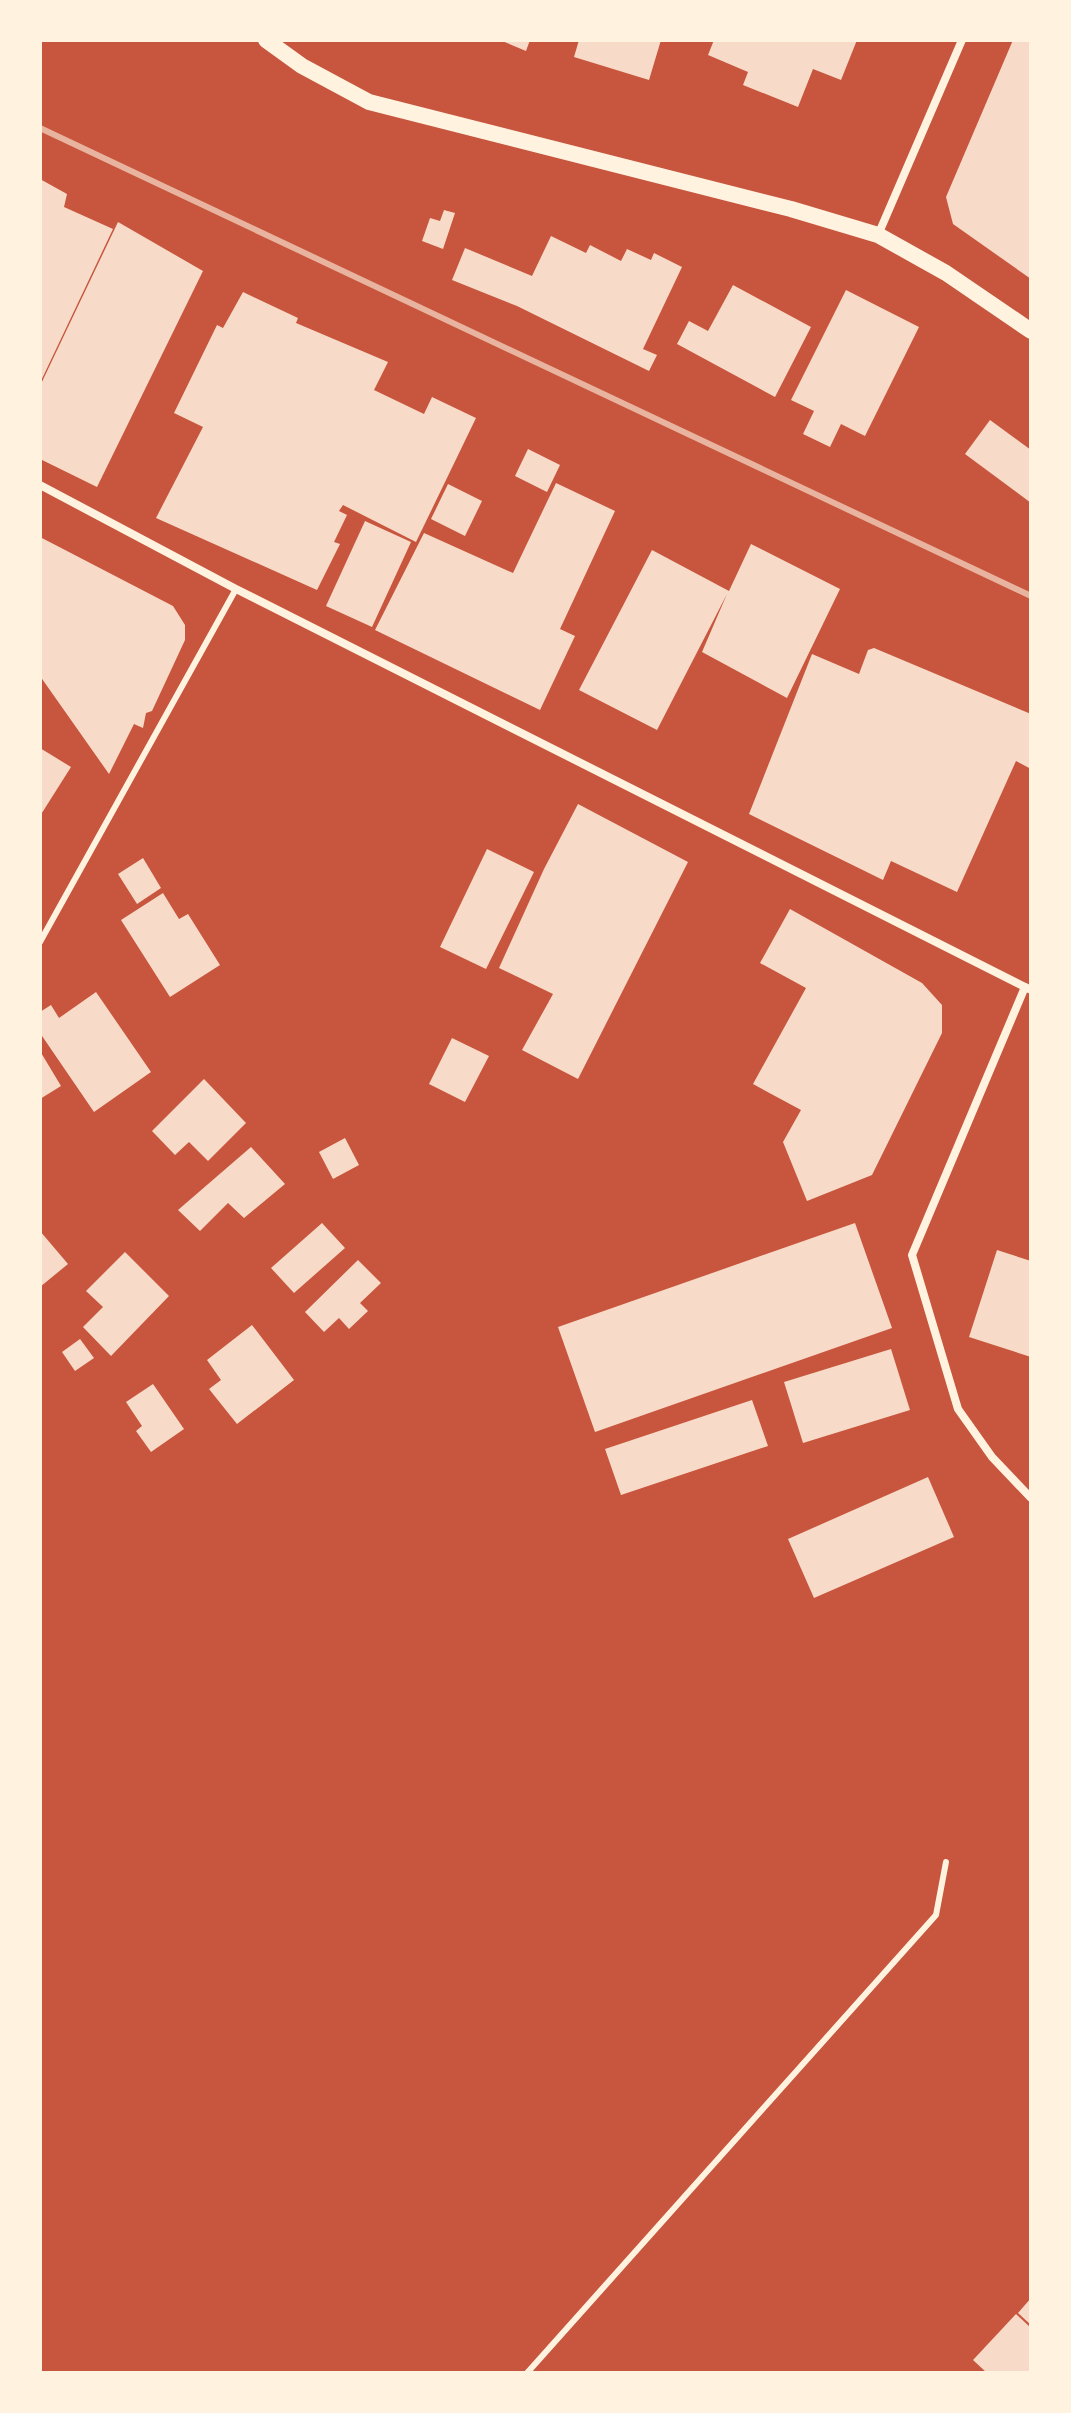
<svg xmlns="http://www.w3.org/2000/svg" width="1071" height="2413" font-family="'PT Sans Narrow',sans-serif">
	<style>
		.building { fill: #f7dbc8 }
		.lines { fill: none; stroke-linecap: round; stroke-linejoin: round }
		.service { stroke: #fff3e0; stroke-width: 6 }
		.minor { stroke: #fff3e0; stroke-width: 8 }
		.secondary { stroke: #fff3e0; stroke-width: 16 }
		.rail { stroke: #e9b49f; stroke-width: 6 }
	</style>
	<rect width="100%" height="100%" fill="#c8553d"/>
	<!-- building -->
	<g class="building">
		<polygon points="500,40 530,40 526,51"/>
		<polygon points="579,40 661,40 649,80 574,57"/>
		<polygon points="714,40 857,40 841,80 813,69 798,107 743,85 748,72 708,55"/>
		<polygon points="1013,40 1031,40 1031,279 953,224 946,197"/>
		<polygon points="40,179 67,194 64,207 113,229 40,383"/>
		<polygon points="444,210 455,213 443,249 422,241 430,218 440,221"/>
		<polygon points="118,222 203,271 97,487 40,459 40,386"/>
		<polygon points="551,236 586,253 590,245 621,261 627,249 651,260 654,253 682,267 643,349 657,355 649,371 517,306 452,280 465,248 532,276"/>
		<polygon points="733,285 811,327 775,397 677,344 689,321 708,331"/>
		<polygon points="846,290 919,327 865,436 841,424 830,447 803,434 814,411 791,400"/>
		<polygon points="243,292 298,318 296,323 388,362 374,390 424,414 432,397 476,418 416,542 343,505 339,511 347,515 334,542 340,544 317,590 156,518 203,427 174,413 217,325 223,328"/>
		<polygon points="990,420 1031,450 1031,503 965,454"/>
		<polygon points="528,449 560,465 547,492 515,476"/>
		<polygon points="556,483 615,511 560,629 575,636 540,710 375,630 424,533 513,573"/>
		<polygon points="448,484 482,501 465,536 431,519"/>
		<polygon points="365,521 411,542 372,627 326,606"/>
		<polygon points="40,537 173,606 185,625 185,640 152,711 146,713 143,728 134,724 109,774 40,676"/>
		<polygon points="751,544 840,589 787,698 702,652 727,594 657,730 579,690 652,550 729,591"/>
		<polygon points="874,648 1031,714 1031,769 1016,761 957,892 891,861 883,880 749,814 812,654 859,674 868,650"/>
		<polygon points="40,748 71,767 40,816"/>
		<polygon points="578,804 688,862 578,1079 522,1050 553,994 499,968 544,869"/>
		<polygon points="487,849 534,872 486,969 440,947"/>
		<polygon points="143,858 161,888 137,904 118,874"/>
		<polygon points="163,893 179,919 188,914 220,965 170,997 121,920"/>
		<polygon points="790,909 922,983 942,1005 942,1033 872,1175 807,1201 783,1142 801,1110 753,1084 806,988 760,963"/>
		<polygon points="96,992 151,1072 94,1112 40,1033 40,1012 51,1005 59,1018"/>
		<polygon points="452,1038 489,1056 465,1102 429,1084"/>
		<polygon points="40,1051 61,1086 40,1099"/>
		<polygon points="204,1079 246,1123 208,1161 189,1142 175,1155 152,1131"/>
		<polygon points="345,1138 359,1165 333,1179 319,1152"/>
		<polygon points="251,1147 285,1184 244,1218 228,1203 200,1231 178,1210"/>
		<polygon points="322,1223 345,1248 294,1293 271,1268"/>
		<polygon points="855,1223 892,1328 595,1432 558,1327"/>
		<polygon points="40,1231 68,1264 40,1287"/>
		<polygon points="997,1250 1031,1261 1031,1357 969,1337"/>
		<polygon points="125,1252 169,1296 111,1356 83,1327 103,1307 86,1291"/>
		<polygon points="358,1260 381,1283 360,1303 368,1311 349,1329 339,1318 324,1332 305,1312"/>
		<polygon points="252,1325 294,1380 237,1424 209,1389 221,1380 207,1360"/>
		<polygon points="80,1339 94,1358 75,1371 62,1352"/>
		<polygon points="891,1349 910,1410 803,1443 784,1382"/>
		<polygon points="153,1384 184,1429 151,1452 136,1431 142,1426 126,1402"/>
		<polygon points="752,1400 768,1446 621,1495 605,1449"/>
		<polygon points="928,1477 954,1537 814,1598 788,1539"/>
		<polygon points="1031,2298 1031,2325 1018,2313"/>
		<polygon points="1016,2314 1031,2328 1031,2373 987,2373 973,2360"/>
	</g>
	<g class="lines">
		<!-- service -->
		<g class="service">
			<polyline points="40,942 236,589"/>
			<polyline points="527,2373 936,1915 946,1862"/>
		</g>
		<!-- minor -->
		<g class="minor">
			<polyline points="878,235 962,40"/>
			<polyline points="40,485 236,589 1031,990"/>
			<polyline points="1025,987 912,1255 958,1409 992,1457 1031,1498"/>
		</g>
		<!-- secondary -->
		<polyline class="secondary" points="266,40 302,66 369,102 791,209 878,235 946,273 1031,331"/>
		<!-- rail -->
		<polyline class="rail" points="40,128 1031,596"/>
	</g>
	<!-- border -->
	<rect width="1071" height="2413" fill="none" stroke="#fff3e0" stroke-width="84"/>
</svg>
